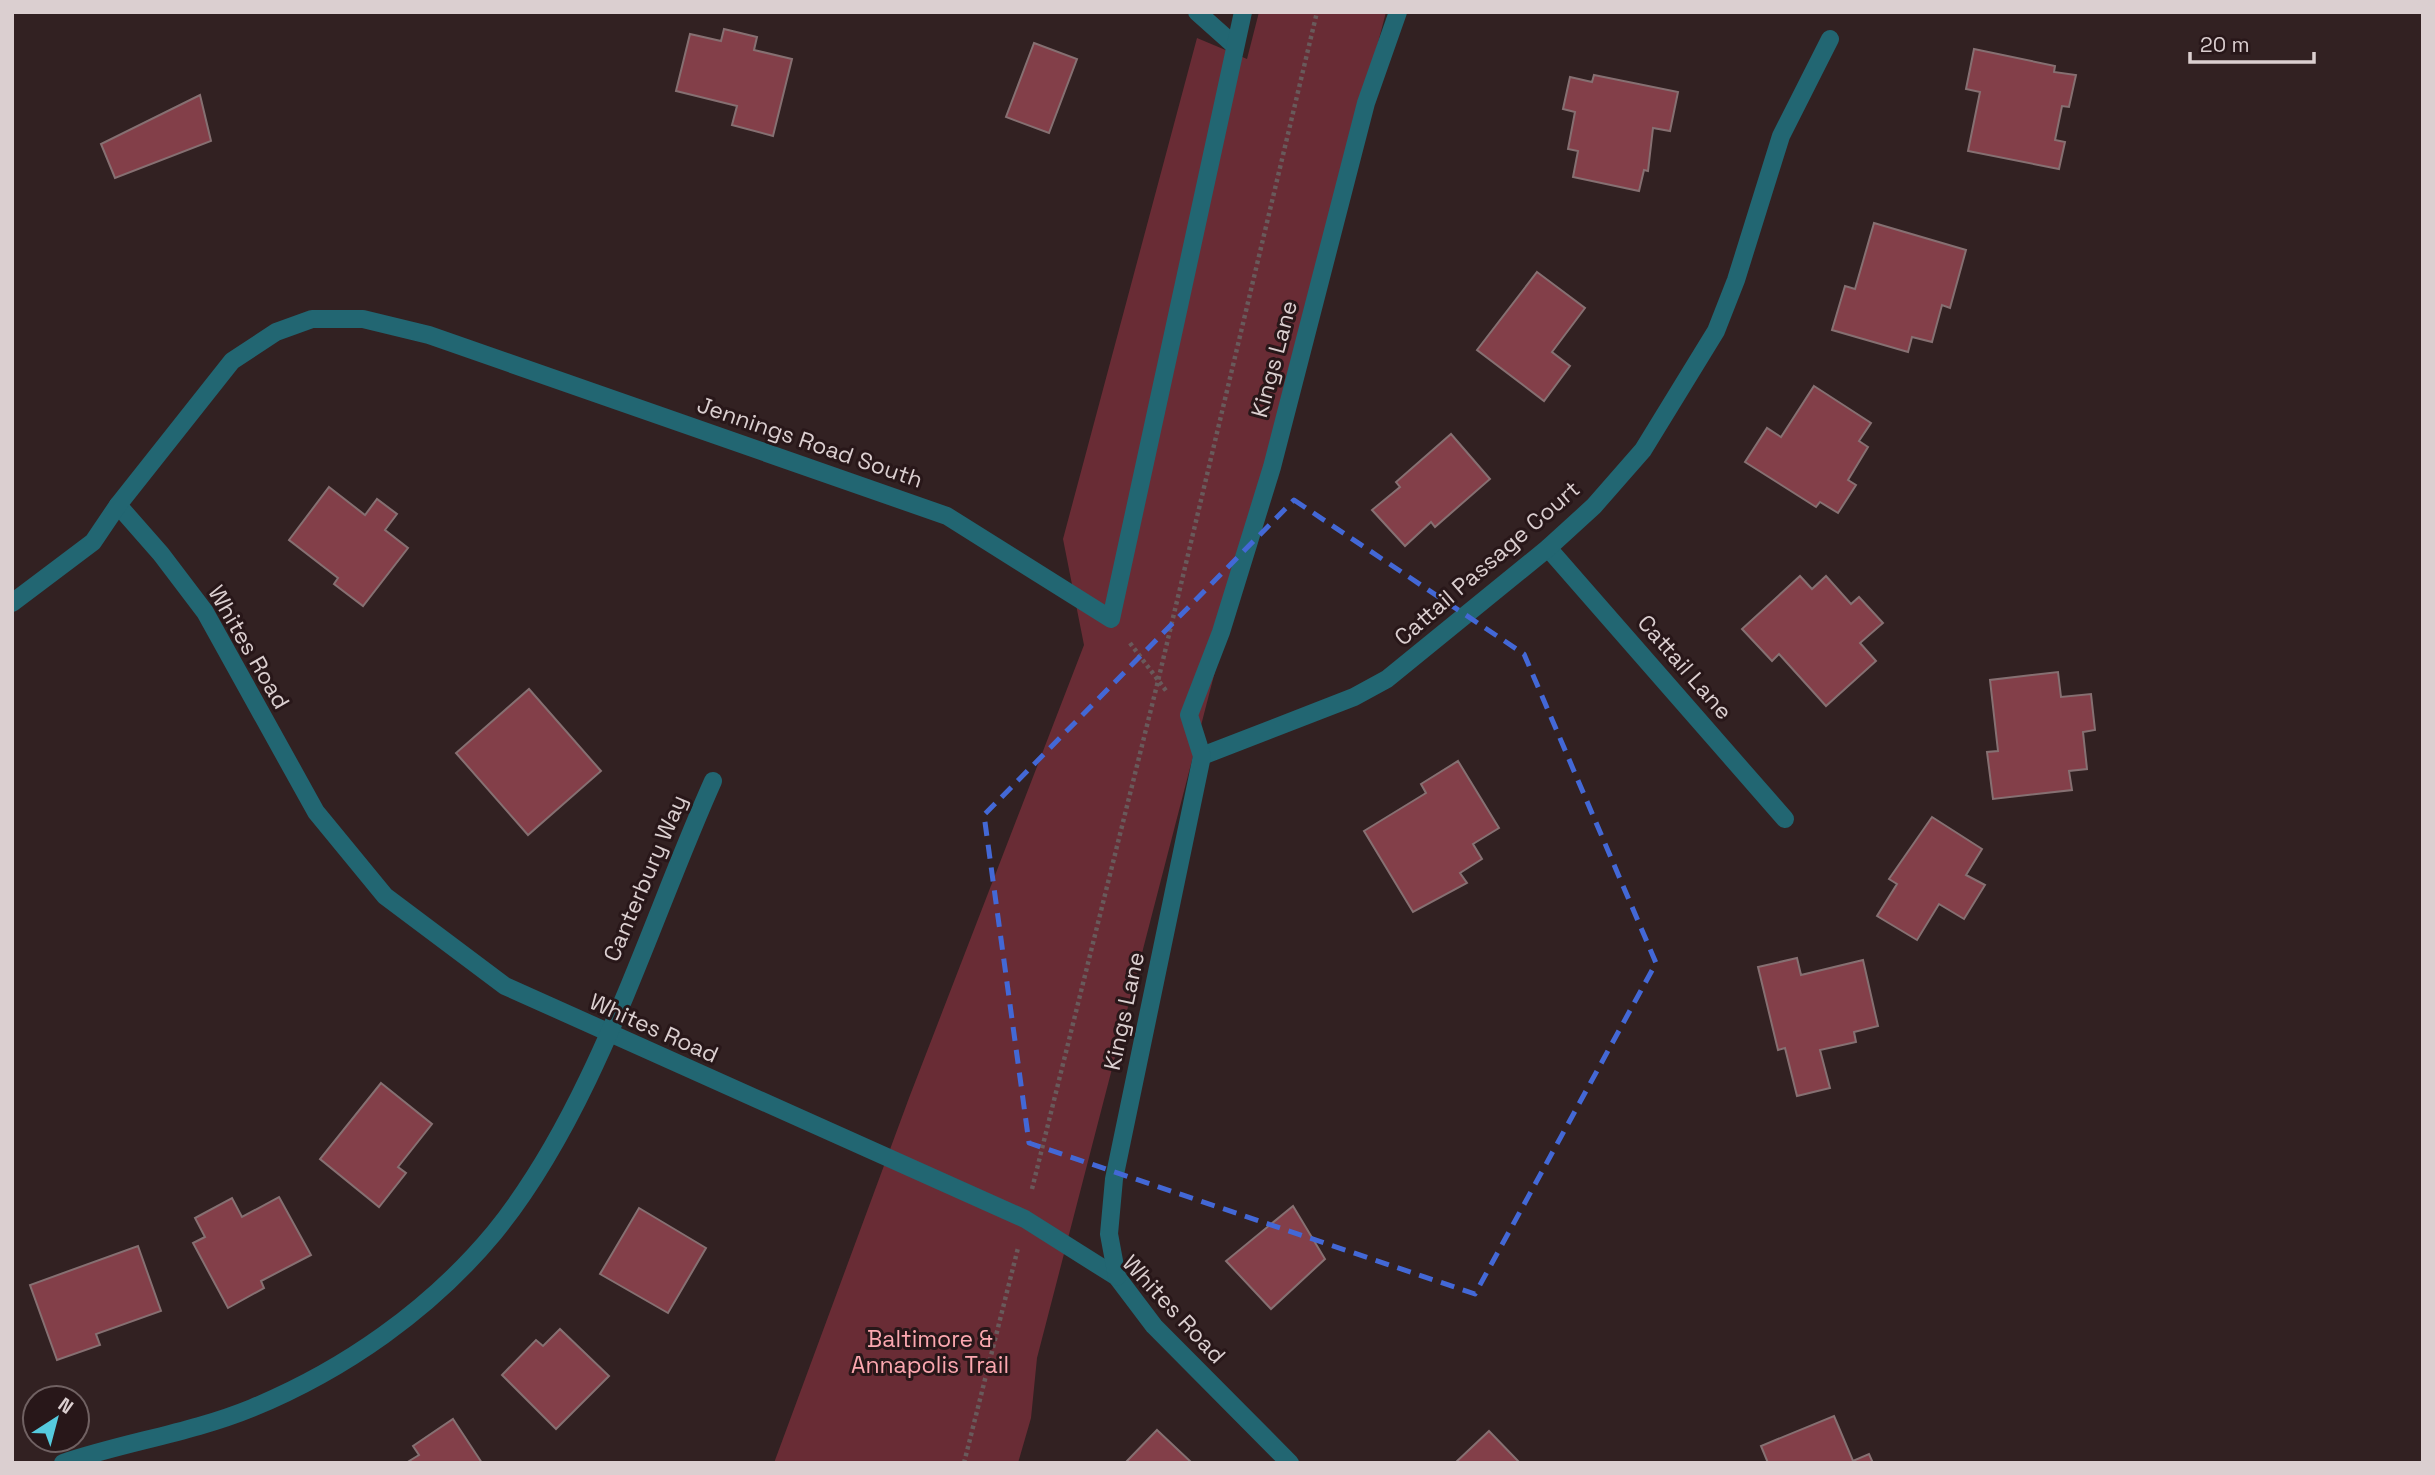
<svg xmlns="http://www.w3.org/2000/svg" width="2435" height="1475" font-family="'Space Grotesk',sans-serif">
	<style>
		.green { fill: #692c35 }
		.building { fill: #833f49; stroke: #867072; stroke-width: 2 }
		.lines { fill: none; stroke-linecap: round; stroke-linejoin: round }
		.path { stroke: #695a5b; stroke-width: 4.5; stroke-dasharray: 3.5 3.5; stroke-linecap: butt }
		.street { stroke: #226672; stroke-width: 18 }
		.marked { fill: none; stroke: #4368d6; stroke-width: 5; stroke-dasharray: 14 9; stroke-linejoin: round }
		.labels { text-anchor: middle; stroke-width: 6; stroke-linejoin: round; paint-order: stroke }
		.street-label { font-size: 23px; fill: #dbcfd0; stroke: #281719 }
		.park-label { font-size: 23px; fill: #fca8b0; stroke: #281719 }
	</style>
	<rect width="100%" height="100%" fill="#322122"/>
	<!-- green -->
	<polygon class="green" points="1259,12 1386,12 1037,1358 1031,1418 1018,1463 774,1463 909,1098 1084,645 1063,539 1197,38 1247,59"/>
	<!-- building -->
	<g class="building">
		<polygon points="724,29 757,37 754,50 792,59 773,136 732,125 737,106 676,91 690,34 721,41"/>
		<polygon points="1034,43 1077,59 1049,133 1006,117"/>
		<polygon points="1974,49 2055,66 2054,72 2076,75 2069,107 2062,106 2055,140 2065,142 2059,169 1968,151 1980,92 1966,89"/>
		<polygon points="1594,75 1678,92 1670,131 1653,128 1648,171 1644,170 1639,191 1573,177 1578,151 1568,149 1575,112 1563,109 1570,77 1592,82"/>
		<polygon points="200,95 211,141 115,178 101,144"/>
		<polygon points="1874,223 1966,250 1950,308 1942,305 1932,342 1912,337 1908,352 1832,330 1845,286 1855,289"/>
		<polygon points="1537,272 1585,308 1552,352 1570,366 1544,401 1477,350"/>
		<polygon points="1814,386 1871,423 1859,441 1868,447 1848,480 1856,485 1838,513 1820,502 1816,507 1745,462 1767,428 1781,437"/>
		<polygon points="1451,434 1490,479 1435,527 1431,522 1405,546 1372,510 1400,487 1396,482"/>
		<polygon points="329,487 365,515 377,499 397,514 385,530 408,548 363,606 334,584 338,578 289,540"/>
		<polygon points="1800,576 1812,589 1826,576 1851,604 1859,597 1883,623 1860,643 1876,661 1826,706 1779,654 1772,661 1742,629"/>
		<polygon points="2058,672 2061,697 2091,694 2095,730 2083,732 2087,769 2069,771 2072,790 1993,799 1987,752 1998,751 1990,680"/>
		<polygon points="529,689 601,771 528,835 456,753"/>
		<polygon points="1458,761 1499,828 1473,844 1482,859 1460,873 1467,883 1413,912 1364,831 1426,793 1421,784"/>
		<polygon points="1932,817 1982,849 1966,875 1985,885 1964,919 1939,904 1917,940 1877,916 1897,884 1889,879"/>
		<polygon points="1797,958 1801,975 1863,960 1878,1026 1854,1032 1856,1042 1820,1050 1830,1088 1797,1096 1785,1048 1778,1050 1758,967"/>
		<polygon points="381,1083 432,1124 398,1167 406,1173 379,1207 320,1159"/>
		<polygon points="279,1197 311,1255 261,1281 264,1288 228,1308 193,1243 205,1237 195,1218 232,1198 242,1217"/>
		<polygon points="1293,1206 1325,1259 1271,1309 1226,1261"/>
		<polygon points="639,1208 706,1248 668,1313 600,1274"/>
		<polygon points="138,1246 161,1311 96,1334 100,1345 57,1360 30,1285"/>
		<polygon points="560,1329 609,1376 556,1429 502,1375 536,1340 543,1346"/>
		<polygon points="1834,1416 1853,1461 1869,1454 1873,1463 1768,1463 1761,1446"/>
		<polygon points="453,1419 482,1463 406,1463 419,1455 413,1446"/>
		<polygon points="1157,1430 1192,1463 1125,1463"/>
		<polygon points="1489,1431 1520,1463 1455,1463"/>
	</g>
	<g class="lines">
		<!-- path -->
		<g class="path">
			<polyline points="1130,643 1167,692"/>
			<polyline points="1032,1189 1158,681 1317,12"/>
			<polyline points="964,1463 1018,1248"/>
		</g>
		<!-- street -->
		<g class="street">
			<polyline points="1197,12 1234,45"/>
			<polyline points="118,505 161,554 205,612 316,812 385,896 505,986 1025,1219 1117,1277 1154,1326 1290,1463"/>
			<polyline points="1548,548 1785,819"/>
			<polyline points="12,603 93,542 118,505 232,361 276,332 312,319 363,319 429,335 947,516 1111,619 1243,12"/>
			<polyline points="1202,756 1354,697 1387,679 1548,548 1594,506 1643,450 1716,331 1736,280 1781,136 1830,39"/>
			<polyline points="1117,1277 1109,1234 1114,1179 1202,756 1189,715 1221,632 1272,467 1366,103 1398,12"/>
			<path d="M 63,1463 C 125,1442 191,1433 252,1408 C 344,1370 430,1310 494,1233 C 595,1109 648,926 713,781"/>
		</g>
	</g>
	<!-- marked area -->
	<path class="marked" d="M 1294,500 L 1524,654 L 1656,963 L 1475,1294 L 1029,1143 L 984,815 Z"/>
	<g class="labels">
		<!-- street labels -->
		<g class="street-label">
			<text transform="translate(1274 359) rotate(-75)" y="8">Kings Lane</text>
			<text transform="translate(810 442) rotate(19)" y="8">Jennings Road South</text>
			<text transform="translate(1487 563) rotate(-41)" y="8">Cattail Passage Court</text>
			<text transform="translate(249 647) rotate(60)" y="8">Whites Road</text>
			<text transform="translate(1685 667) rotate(49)" y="8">Cattail Lane</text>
			<text transform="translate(645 878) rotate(-67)" y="8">Canterbury Way</text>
			<text transform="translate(1124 1011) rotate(-78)" y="8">Kings Lane</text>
			<text transform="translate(654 1028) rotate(24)" y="8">Whites Road</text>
			<text transform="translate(1174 1309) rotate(47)" y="8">Whites Road</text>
		</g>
		<!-- park labels -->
		<g class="park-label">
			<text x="930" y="1347">Baltimore &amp;<tspan x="930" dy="26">Annapolis Trail</tspan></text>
		</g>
	</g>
	<!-- border -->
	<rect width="2435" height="1475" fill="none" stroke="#dbcfd0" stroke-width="28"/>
	<!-- north arrow -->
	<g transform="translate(56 1419) rotate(36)"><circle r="33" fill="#281719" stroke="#706162" stroke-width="2"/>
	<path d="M0-5L12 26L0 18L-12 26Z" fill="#55cade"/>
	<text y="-10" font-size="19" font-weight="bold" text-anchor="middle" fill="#dbcfd0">N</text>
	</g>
	<!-- scale -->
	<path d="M2190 52v10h124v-10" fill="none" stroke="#dbcfd0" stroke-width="3.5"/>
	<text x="2200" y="52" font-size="21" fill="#dbcfd0" stroke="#281719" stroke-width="5" paint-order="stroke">20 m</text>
</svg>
